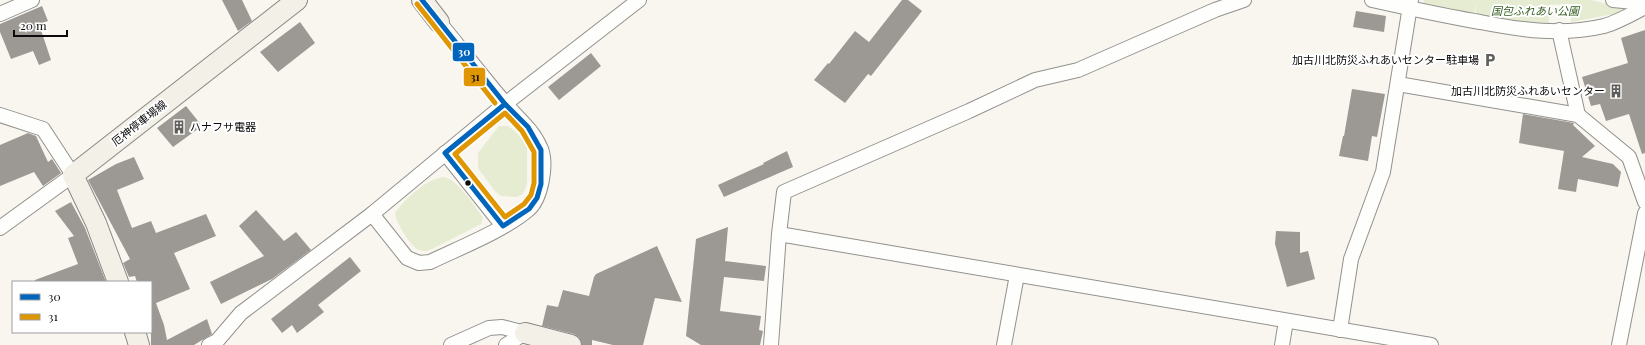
<svg xmlns="http://www.w3.org/2000/svg" width="1645" height="345" font-family="'Playfair Display','Noto Sans JP',serif">
	<style>
		.green { fill: #e5ecd1 }
		.building { fill: #9c9995 }
		.lines { fill: none; stroke-linecap: round; stroke-linejoin: round }
		.street-casing { stroke: #92918e; stroke-width: 16 }
		.secondary-casing { stroke: #898784; stroke-width: 22 }
		.street { stroke: #fefefd; stroke-width: 14 }
		.secondary { stroke: #f3f0e8; stroke-width: 20 }
		.bus-1-casing { stroke: #fff; stroke-width: 8 }
		.bus-2-casing { stroke: #fff; stroke-width: 8 }
		.bus-1 { stroke: #0065bd; stroke-width: 5 }
		.bus-2 { stroke: #df9601; stroke-width: 5 }
		.bus-dot { fill: #0b0b0b; stroke: #fff; stroke-width: 1.5 }
		.labels { text-anchor: middle; stroke-width: 4; stroke-linejoin: round; paint-order: stroke }
		.park-label { font-size: 11px; font-style: italic; fill: #345d21; stroke: #fff }
		.poi-label { font-size: 11px; fill: #0b0b0b; stroke: #fff; text-anchor: end }
		.street-label { font-size: 11px; fill: #0b0b0b; stroke: #fff }
		.line-badge { stroke: #fff; stroke-width: 1.5 }
		.badge-label { font-size: 11px; text-anchor: middle; font-weight: bold; fill: #fff }
		.pale-badge-label { font-size: 11px; text-anchor: middle; font-weight: bold; fill: #111 }
	</style>
	<rect width="100%" height="100%" fill="#f9f6ef"/>
	<!-- green -->
	<g class="green">
		<polygon points="1424,0 1476,0 1475,14 1423,4"/>
		<polygon points="1476,0 1592,0 1625,9 1619,13 1571,22 1570,4 1549,5 1549,23 1517,22 1476,15"/>
		<polygon points="499,126 508,126 518,134 527,147 527,184 523,194 516,197 501,196 495,191 478,168 478,153"/>
		<path d="M 444,177 C 458,180 475,206 483,218 L 481,224 L 432,249 C 427,251 424,252 419,250 C 411,247 395,221 395,213 C 405,199 426,179 444,177 Z"/>
	</g>
	<!-- building -->
	<g class="building">
		<polygon points="222,0 242,0 252,21 238,31"/>
		<polygon points="902,0 908,0 922,11 871,76 868,74 845,103 814,80 828,63 829,64 855,31 869,42"/>
		<polygon points="42,6 48,21 39,24 51,60 39,65 33,51 11,59 0,32 0,24"/>
		<polygon points="1356,11 1386,16 1384,32 1353,27"/>
		<polygon points="300,22 315,43 278,72 260,52"/>
		<polygon points="1645,30 1645,153 1642,154 1629,114 1606,121 1600,104 1591,106 1582,77 1628,63 1621,38"/>
		<polygon points="591,53 601,66 559,100 548,87"/>
		<polygon points="1352,89 1385,94 1377,137 1372,136 1368,161 1339,156 1343,136 1344,136"/>
		<polygon points="186,106 202,126 173,147 157,128"/>
		<polygon points="1523,114 1574,123 1573,125 1595,146 1582,157 1613,164 1621,172 1618,187 1578,179 1576,192 1558,189 1564,151 1519,143"/>
		<polygon points="28,133 36,136 48,162 52,159 61,173 43,186 34,172 0,186 0,145"/>
		<polygon points="787,151 793,167 724,197 718,185 764,164 763,163"/>
		<polygon points="134,157 144,179 117,190 132,228 151,221 156,233 206,214 216,236 174,253 190,289 156,303 164,325 167,340 207,319 212,334 194,345 151,345 151,282 137,282 135,276 129,277 123,263 130,259 88,180 116,164"/>
		<polygon points="71,202 85,228 106,282 35,282 35,280 78,264 68,238 74,236 55,211"/>
		<polygon points="256,210 284,241 296,232 311,250 272,279 221,304 210,282 264,256 239,226"/>
		<polygon points="728,227 725,261 766,266 764,281 724,277 720,311 761,316 759,330 763,331 760,345 701,345 686,336 696,239"/>
		<polygon points="1276,231 1300,232 1300,253 1308,251 1315,279 1287,287 1275,244"/>
		<polygon points="657,246 682,302 655,298 643,345 613,345 592,340 592,345 582,345 579,337 574,334 542,326 547,305 558,307 563,290 589,296 594,277 596,274"/>
		<polygon points="350,257 361,271 318,305 324,312 297,333 292,325 282,333 271,319"/>
	</g>
	<g class="lines">
		<!-- street casing -->
		<g class="street-casing">
			<g id="street">
				<path d="M 1372,0 C 1408,8 1444,16 1480,22 C 1521,30 1562,36 1604,26 C 1618,22 1632,14 1645,7"/>
				<polyline points="1613,0 1645,3"/>
				<polyline points="0,14 32,0"/>
				<polyline points="1559,30 1578,115"/>
				<polyline points="1398,84 1578,115 1629,157 1645,202"/>
				<polyline points="0,115 43,129 73,175 0,228"/>
				<polyline points="445,153 503,226"/>
				<path d="M 372,214 L 407,258 L 419,263 L 430,262 C 459,248 505,230 529,209 C 541,198 547,165 541,149 C 533,129 517,118 504,102 C 482,76 461,49 439,22"/>
				<polyline points="779,234 1431,345"/>
				<polyline points="1340,330 1351,259 1383,172 1411,0"/>
				<polyline points="209,345 217,341 241,313 372,214 505,104 639,0"/>
				<polyline points="451,345 489,328 502,327 525,333"/>
				<polyline points="506,345 525,333"/>
				<polyline points="771,345 779,234 784,192 969,111 1035,80 1078,70 1215,10 1244,0"/>
				<polyline points="1004,345 1017,275"/>
				<polyline points="1282,345 1286,321"/>
				<polyline points="1619,345 1645,213"/>
			</g>
		</g>
		<!-- secondary casing -->
		<g class="secondary-casing">
			<g id="secondary">
				<polyline points="422,0 439,22"/>
				<polyline points="118,282 96,223 73,175 297,0"/>
				<polyline points="135,332 139,345"/>
				<polyline points="525,333 571,345"/>
			</g>
		</g>
		<!-- street -->
		<use href="#street" class="street"/>
		<!-- secondary -->
		<use href="#secondary" class="secondary"/>
		<!-- bus-1 casing -->
		<g class="bus-1-casing">
			<g id="bus-1">
				<polyline points="422,0 505,104"/>
				<polygon points="505,104 528,127 541,150 541,184 537,198 529,209 503,226 445,153"/>
			</g>
		</g>
		<!-- bus-2 casing -->
		<g class="bus-2-casing">
			<g id="bus-2">
				<polyline points="417,4 495,103"/>
				<polygon points="505,113 522,131 534,152 534,183 531,195 524,204 505,217 455,154"/>
			</g>
		</g>
		<!-- bus-1 -->
		<use href="#bus-1" class="bus-1"/>
		<!-- bus-2 -->
		<use href="#bus-2" class="bus-2"/>
	</g>
	<!-- icons -->
	<defs>
		<g id="parking-bare" transform="scale(1.08)"><path d="M-3.5-5.5H1a3.5 3.5 0 0 1 0 7H-1V5.5H-3.5ZM-1-3.4V-.6H.8a1.4 1.4 0 0 0 0-2.8Z" fill="#5e5d5b" stroke="#fff" stroke-width="2.5" paint-order="stroke"/></g>
		<g id="building-bare" transform="scale(1.08)"><path d="M-4-6H4V6H1V3H-1V6H-4ZM-2.5-4.3h1.7v1.8h-1.7ZM.8-4.3h1.7v1.8H.8ZM-2.5-1h1.7V.8h-1.7ZM.8-1h1.7V.8H.8Z" fill="#5e5d5b" stroke="#fff" stroke-width="2.5" paint-order="stroke"/></g>
	</defs>
	<g fill-rule="evenodd">
		<use href="#parking-bare" x="1490" y="60"/>
		<use href="#building-bare" x="1616" y="91"/>
		<use href="#building-bare" x="179" y="127"/>
	</g>
	<!-- markers -->
	<circle class="bus-dot" cx="468" cy="183" r="3.5"/>
	<g class="labels">
		<!-- park labels -->
		<g class="park-label">
			<text x="1535" y="15">国包ふれあい公園</text>
		</g>
		<!-- poi labels -->
		<g class="poi-label">
			<text x="1479" y="64">加古川北防災ふれあいセンター駐車場</text>
			<text x="1605" y="95">加古川北防災ふれあいセンター</text>
			<text x="190" y="131" text-anchor="start">ハナフサ電器</text>
		</g>
		<!-- street labels -->
		<g class="street-label">
			<text transform="translate(139 123) rotate(-38)" y="4">厄神停車場線</text>
		</g>
	</g>
	<g class="line-badge">
		<rect x="452" y="42" width="23" height="20" rx="4" fill="#0065bd"/>
		<rect x="463" y="67" width="23" height="20" rx="4" fill="#df9601"/>
	</g>
	<g class="badge-label">
		<text x="464" y="56">30</text>
	</g>
	<g class="pale-badge-label">
		<text x="475" y="81">31</text>
	</g>
	<!-- legend -->
	<rect x="12" y="281" width="140" height="52" fill="#ffffff" stroke="#9d9d9d"/>
	<rect x="20" y="294" width="20" height="6" fill="#0065bd" stroke="#9d9d9d"/>
	<text x="48" y="301" font-size="12" fill="#0b0b0b">30</text>
	<rect x="20" y="314" width="20" height="6" fill="#df9601" stroke="#9d9d9d"/>
	<text x="48" y="321" font-size="12" fill="#0b0b0b">31</text>
	<!-- scale -->
	<path d="M14 30v6h53v-6" fill="none" stroke="#0b0b0b" stroke-width="2"/>
	<text x="20" y="30" font-size="12" fill="#0b0b0b" stroke="#ffffff" stroke-width="3" paint-order="stroke">20 m</text>
</svg>
